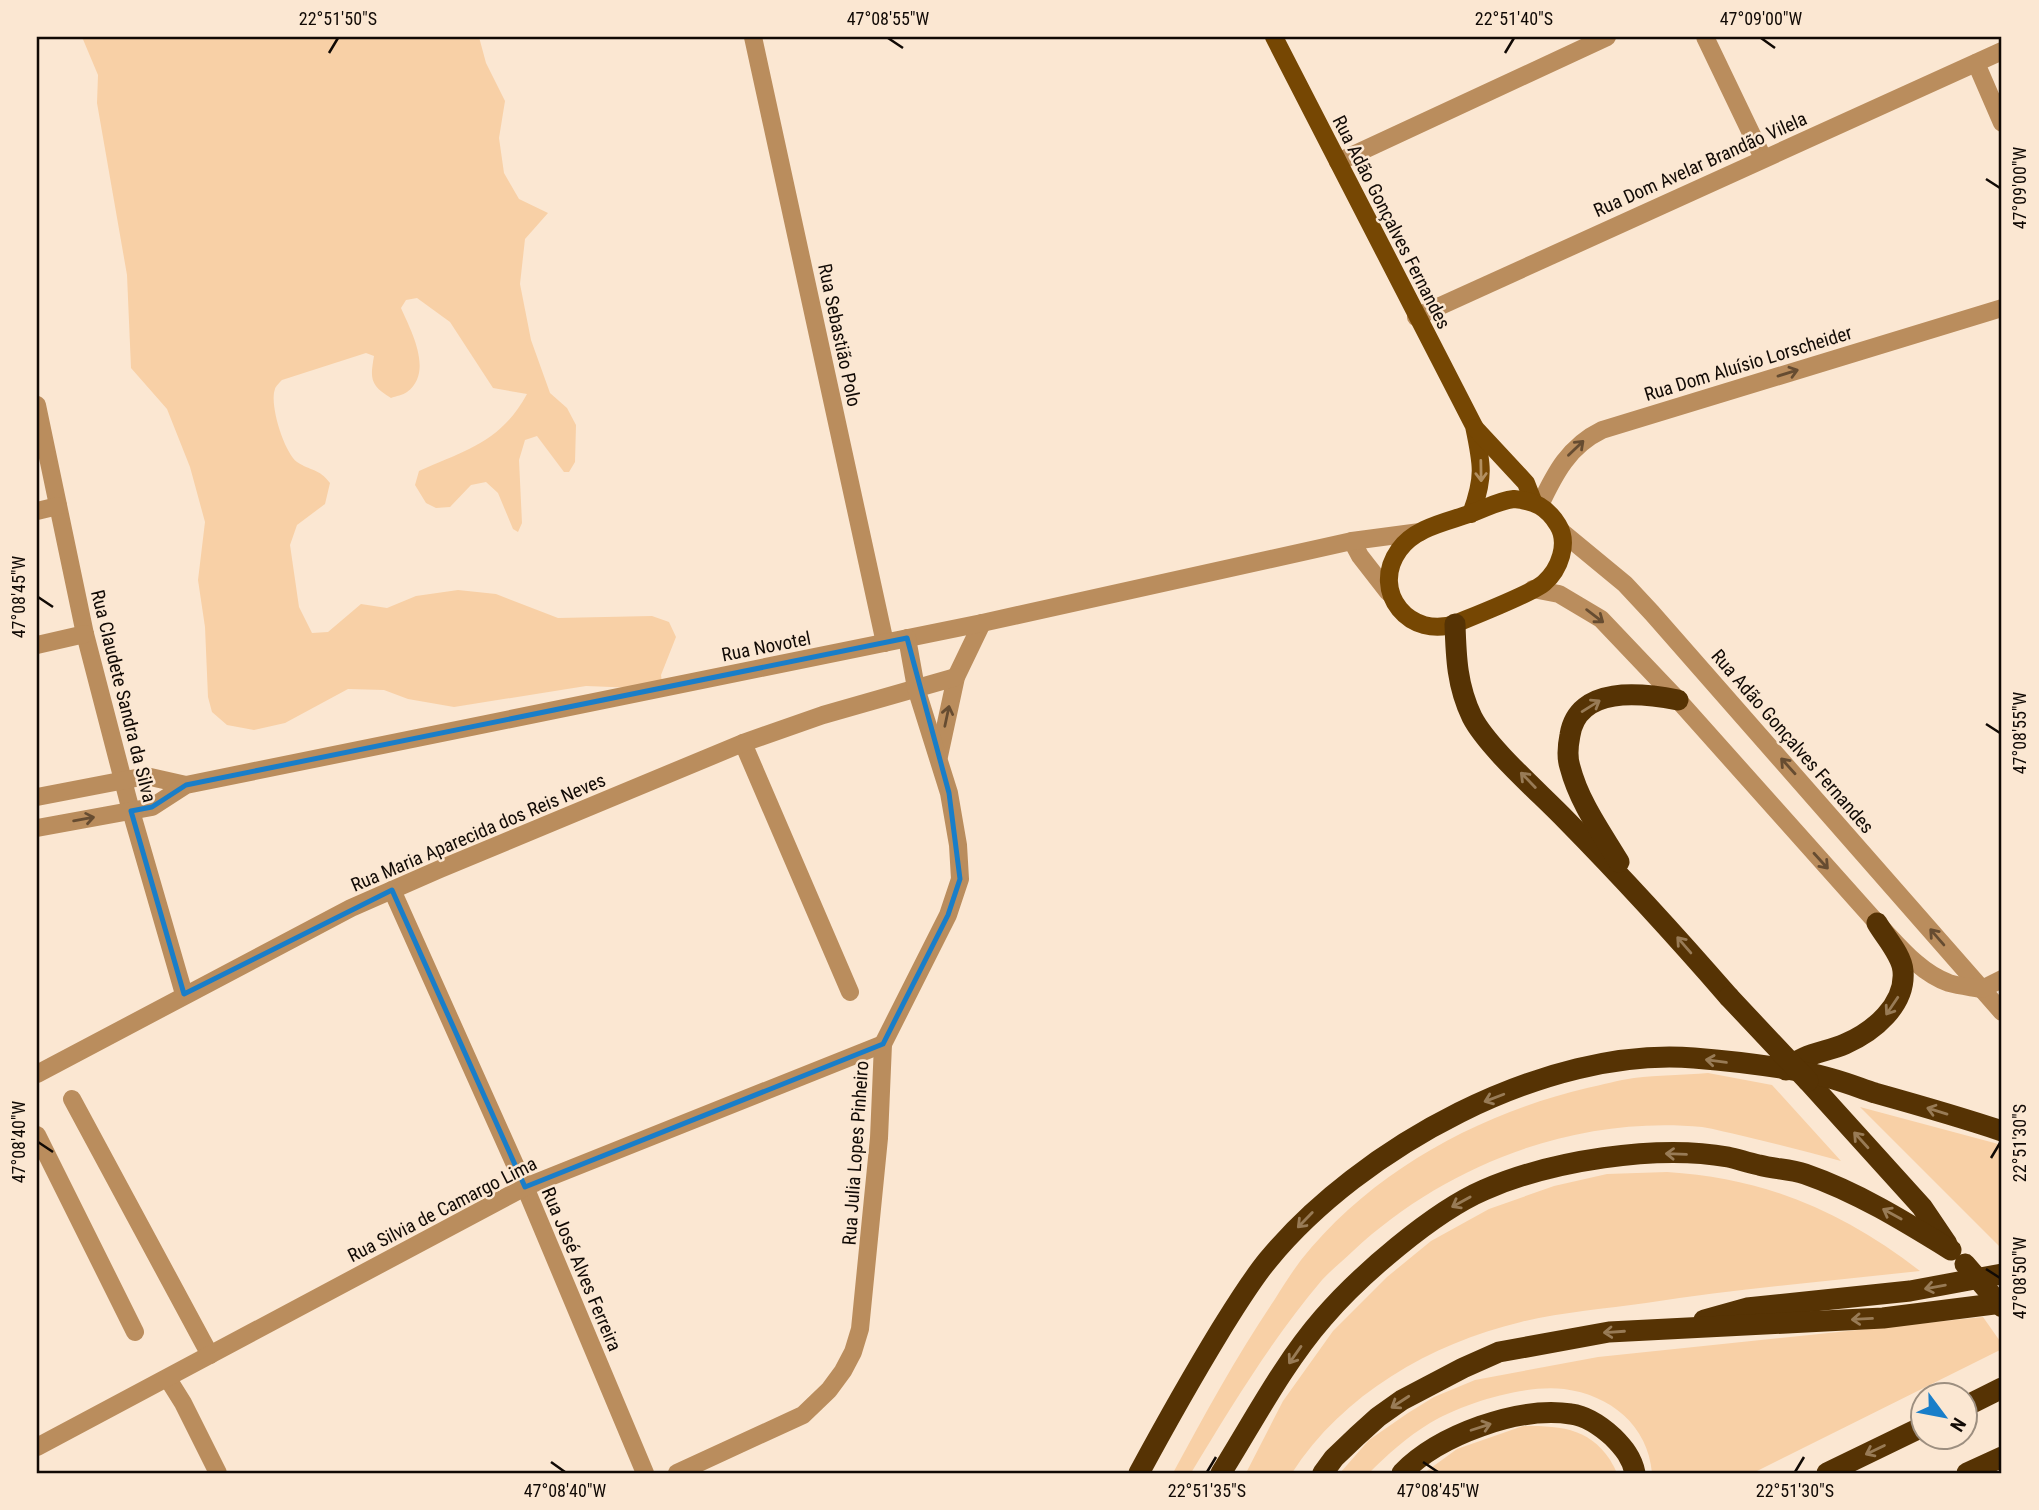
<svg xmlns="http://www.w3.org/2000/svg" width="2039" height="1510" font-family="'Roboto Condensed',sans-serif">
	<style>
		.green { fill: #f8d0a6 }
		.lines { fill: none; stroke-linecap: round; stroke-linejoin: round }
		.minor { stroke: #ba8d5d; stroke-width: 18 }
		.major { stroke: #764703; stroke-width: 18 }
		.highway { stroke: #563304; stroke-width: 21 }
		.highway-bridge { stroke: #563304; stroke-width: 21 }
		.oneway { stroke: #664c31 }
		.oneway2 { stroke: #b28f60 }
		.oneway3 { stroke: #987b56 }
		.marked { fill: none; stroke: #197ec9; stroke-width: 5; stroke-linejoin: round }
		.ticks { fill: none; stroke: #110a05; stroke-width: 2.5 }
		.labels { text-anchor: middle; stroke-width: 5; stroke-linejoin: round; paint-order: stroke }
		.street-label { font-size: 19px; fill: #110a05; stroke: #fbe7d2 }
		.neatline { fill: none; stroke: #110a05; stroke-width: 2.5 }
		.ticks-label { font-size: 18px; text-anchor: middle; fill: #110a05 }
	</style>
	<rect width="100%" height="100%" fill="#fbe7d2"/>
	<!-- green -->
	<g class="green">
		<path d="M 82,37 L 479,37 L 486,63 L 505,101 L 499,138 L 504,173 L 519,199 L 548,213 L 525,239 L 520,284 L 531,340 L 550,393 L 567,408 L 576,425 L 575,462 L 569,472 L 564,472 L 537,436 L 525,440 L 519,460 L 522,523 L 518,532 L 513,529 L 498,493 L 486,482 L 471,485 L 450,507 L 436,508 L 426,503 L 415,485 L 419,471 C 466,450 501,442 527,394 L 493,388 L 450,322 L 417,298 L 406,300 L 401,308 C 411,331 434,372 407,392 C 403,395 396,396 391,398 C 370,385 370,379 374,356 L 366,353 L 282,380 C 281,381 275,387 275,389 C 269,404 284,452 297,462 C 310,471 319,468 330,483 L 325,504 L 297,525 L 290,545 L 299,607 L 312,633 L 328,632 L 361,604 L 387,608 L 416,596 L 458,590 L 496,594 L 558,618 L 652,616 L 669,622 L 676,637 L 661,675 L 663,689 L 586,686 L 454,707 L 408,699 L 384,690 L 348,689 L 285,723 L 254,730 L 227,725 L 212,712 L 208,697 L 205,627 L 198,580 L 205,522 L 190,467 L 167,409 L 131,368 L 127,275 L 97,103 L 98,75 Z"/>
		<path d="M 1708,1073 L 1772,1085 L 1841,1161 C 1808,1152 1776,1144 1743,1136 C 1729,1133 1715,1129 1702,1127 C 1575,1115 1445,1165 1353,1251 C 1343,1261 1331,1270 1322,1280 C 1272,1339 1231,1407 1191,1473 L 1173,1473 C 1205,1414 1237,1355 1275,1299 C 1283,1286 1292,1272 1301,1260 C 1372,1171 1478,1114 1587,1088 C 1602,1085 1618,1080 1634,1078 C 1658,1075 1683,1075 1708,1073 Z"/>
		<polygon points="1860,1107 2002,1145 2002,1249"/>
		<path d="M 1667,1172 C 1765,1178 1842,1211 1920,1271 C 1829,1281 1737,1289 1646,1303 C 1605,1309 1561,1312 1521,1322 C 1430,1344 1343,1394 1292,1473 L 1246,1473 L 1283,1401 L 1333,1331 L 1387,1277 L 1431,1241 L 1489,1209 L 1554,1186 L 1607,1174 Z"/>
		<path d="M 1983,1317 L 2002,1344 L 2002,1349 L 1753,1473 L 1652,1473 C 1648,1425 1610,1395 1564,1389 C 1526,1384 1463,1403 1430,1423 C 1407,1437 1388,1454 1369,1473 L 1340,1473 L 1369,1440 L 1408,1413 L 1434,1397 L 1475,1380 L 1598,1357 Z"/>
		<path d="M 1523,1426 C 1565,1425 1598,1430 1617,1473 L 1424,1473 L 1457,1449 Z"/>
	</g>
	<g class="lines">
		<!-- minor -->
		<g class="minor">
			<polyline points="753,37 885,643"/>
			<polyline points="1705,37 1763,158"/>
			<polyline points="1976,63 2002,123"/>
			<polyline points="1338,162 1607,37"/>
			<polyline points="1416,317 2002,51"/>
			<polyline points="37,405 85,634 131,811 184,994"/>
			<path d="M 1540,505 C 1555,473 1569,446 1602,430 L 2002,308"/>
			<polyline points="37,511 58,506"/>
			<polyline points="1562,532 1625,584 1652,613 2002,1012"/>
			<polyline points="1352,541 1360,556 1388,592"/>
			<path d="M 1533,589 L 1559,594 L 1601,619 L 1678,700 L 1877,923 C 1898,945 1920,973 1949,983 C 1959,986 1971,987 1982,989"/>
			<polyline points="37,645 85,634"/>
			<polyline points="743,743 850,992"/>
			<polyline points="939,756 956,677 982,623"/>
			<polyline points="37,797 146,776 186,785"/>
			<polyline points="37,828 152,807 186,785 982,623 1352,541 1420,532"/>
			<polyline points="392,890 525,1187 645,1473"/>
			<polyline points="1982,989 2002,979"/>
			<polyline points="37,1074 351,908 440,869 743,743 823,715 956,677"/>
			<polyline points="72,1099 210,1355"/>
			<polyline points="37,1135 135,1332"/>
			<polyline points="168,1379 183,1403 218,1473"/>
			<polyline points="37,1447 525,1187 883,1044"/>
			<polyline points="677,1473 803,1415 829,1390 843,1371 853,1352 860,1329 879,1138 883,1044 948,915 960,879 958,845 949,793 916,688 907,638"/>
		</g>
		<!-- major -->
		<g class="major">
			<path d="M 1274,37 L 1474,426 C 1482,464 1485,477 1471,514"/>
			<polyline points="1475,428 1526,483 1533,501"/>
			<path d="M 1514,499 C 1535,501 1547,507 1558,525 C 1569,543 1560,569 1544,583 C 1533,593 1474,616 1457,623 C 1411,641 1369,592 1399,550 C 1414,528 1446,522 1469,514 C 1485,509 1497,501 1514,499 Z"/>
		</g>
		<!-- highway -->
		<g class="highway">
			<path d="M 1455,624 C 1456,657 1457,686 1472,717 C 1488,748 1540,793 1566,820 C 1622,877 1676,936 1729,997"/>
			<path d="M 1619,862 C 1601,832 1579,802 1570,767 C 1567,758 1568,745 1570,735 C 1578,685 1642,693 1678,700"/>
			<path d="M 1786,1070 C 1803,1053 1824,1053 1845,1044 C 1873,1032 1906,1005 1903,971 C 1902,955 1885,937 1877,923"/>
			<polyline points="1808,1081 1922,1207 1947,1244"/>
			<polyline points="1704,1320 1747,1308 1910,1291 2002,1274"/>
			<polyline points="1966,1406 2002,1388"/>
			<path d="M 1139,1473 C 1165,1425 1192,1377 1220,1331 C 1235,1307 1250,1282 1268,1260 C 1360,1148 1545,1046 1694,1058 C 1732,1061 1772,1066 1809,1073 C 1832,1077 1854,1086 1875,1093 C 1918,1105 1960,1117 2002,1131"/>
			<path d="M 1221,1473 C 1253,1422 1283,1364 1323,1318 C 1359,1276 1433,1212 1484,1190 C 1550,1161 1656,1144 1728,1157 C 1738,1159 1748,1163 1759,1165 C 1774,1169 1790,1169 1805,1174 C 1857,1192 1904,1221 1951,1250"/>
			<polyline points="1323,1473 1334,1458 1357,1436 1378,1417 1402,1400 1463,1368 1499,1352 1609,1332 1883,1318 2002,1303"/>
			<path d="M 1402,1473 C 1439,1435 1518,1406 1571,1414 C 1587,1416 1602,1427 1613,1437 C 1624,1448 1632,1458 1635,1473"/>
			<polyline points="1827,1473 1924,1426"/>
			<polyline points="1967,1473 2002,1457"/>
		</g>
		<!-- highway-bridge -->
		<g class="highway-bridge">
			<polyline points="1729,997 1808,1081"/>
			<polyline points="1965,1264 2002,1307"/>
		</g>
	</g>
	<!-- one-way arrows -->
	<defs><path id="oneway-shaft" d="M-6 0H5M1.5-3L5.5 0L1.5 3" fill="none" stroke-width="1.6" stroke-linecap="round" stroke-linejoin="round" transform="scale(1.75)"/></defs>
	<g class="oneway">
		<use href="#oneway-shaft" transform="translate(1788 373) rotate(-17)"/>
		<use href="#oneway-shaft" transform="translate(1576 448) rotate(-44)"/>
		<use href="#oneway-shaft" transform="translate(1595 616) rotate(37)"/>
		<use href="#oneway-shaft" transform="translate(947 716) rotate(-78)"/>
		<use href="#oneway-shaft" transform="translate(1788 766) rotate(-132)"/>
		<use href="#oneway-shaft" transform="translate(84 819) rotate(-10)"/>
		<use href="#oneway-shaft" transform="translate(1821 861) rotate(48)"/>
		<use href="#oneway-shaft" transform="translate(1937 937) rotate(-131)"/>
	</g>
	<use class="oneway2" href="#oneway-shaft" transform="translate(1481 471) rotate(89)"/>
	<g class="oneway3">
		<use href="#oneway-shaft" transform="translate(1591 706) rotate(-32)"/>
		<use href="#oneway-shaft" transform="translate(1528 780) rotate(-134)"/>
		<use href="#oneway-shaft" transform="translate(1684 945) rotate(-131)"/>
		<use href="#oneway-shaft" transform="translate(1892 1006) rotate(124)"/>
		<use href="#oneway-shaft" transform="translate(1716 1061) rotate(-172)"/>
		<use href="#oneway-shaft" transform="translate(1494 1098) rotate(159)"/>
		<use href="#oneway-shaft" transform="translate(1937 1111) rotate(-163)"/>
		<use href="#oneway-shaft" transform="translate(1861 1140) rotate(-132)"/>
		<use href="#oneway-shaft" transform="translate(1676 1154) rotate(-178)"/>
		<use href="#oneway-shaft" transform="translate(1461 1202) rotate(151)"/>
		<use href="#oneway-shaft" transform="translate(1892 1214) rotate(-151)"/>
		<use href="#oneway-shaft" transform="translate(1305 1220) rotate(134)"/>
		<use href="#oneway-shaft" transform="translate(1935 1287) rotate(170)"/>
		<use href="#oneway-shaft" transform="translate(1862 1319) rotate(177)"/>
		<use href="#oneway-shaft" transform="translate(1614 1332) rotate(176)"/>
		<use href="#oneway-shaft" transform="translate(1295 1355) rotate(125)"/>
		<use href="#oneway-shaft" transform="translate(1400 1402) rotate(147)"/>
		<use href="#oneway-shaft" transform="translate(1481 1427) rotate(-18)"/>
		<use href="#oneway-shaft" transform="translate(1875 1450) rotate(154)"/>
	</g>
	<!-- marked area -->
	<path class="marked" d="M 907,638 L 949,793 L 960,879 L 948,915 L 883,1044 L 525,1187 L 392,890 L 184,994 L 131,811 L 152,807 L 186,785 Z"/>
	<!-- ticks -->
	<path class="ticks" d="M 888,38 L 903,48M 1761,38 L 1775,48M 329,53 L 338,38M 1505,53 L 1514,38M 1986,179 L 2000,188M 38,597 L 53,607M 1986,724 L 2000,733M 38,1142 L 53,1152M 1991,1158 L 2000,1143M 1986,1269 L 2000,1278M 551,1462 L 565,1472M 1423,1462 L 1438,1472M 1207,1472 L 1216,1457M 1795,1472 L 1804,1457"/>
	<g class="labels">
		<!-- street labels -->
		<g class="street-label">
			<text transform="translate(1700 164) rotate(-24)" y="7">Rua Dom Avelar Brandão Vilela</text>
			<text transform="translate(1392 222) rotate(63)" y="7">Rua Adão Gonçalves Fernandes</text>
			<text transform="translate(840 335) rotate(78)" y="7">Rua Sebastião Polo</text>
			<text transform="translate(1748 363) rotate(-17)" y="7">Rua Dom Aluísio Lorscheider</text>
			<text transform="translate(766 646) rotate(-11)" y="7">Rua Novotel</text>
			<text transform="translate(124 696) rotate(76)" y="7">Rua Claudete Sandra da Silva</text>
			<text transform="translate(1793 741) rotate(49)" y="7">Rua Adão Gonçalves Fernandes</text>
			<text transform="translate(478 832) rotate(-23)" y="7">Rua Maria Aparecida dos Reis Neves</text>
			<text transform="translate(855 1153) rotate(-86)" y="7">Rua Julia Lopes Pinheiro</text>
			<text transform="translate(442 1209) rotate(-27)" y="7">Rua Silvia de Camargo Lima</text>
			<text transform="translate(582 1269) rotate(67)" y="7">Rua José Alves Ferreira</text>
		</g>
	</g>
	<!-- border -->
	<rect width="2039" height="1510" fill="none" stroke="#fbe7d2" stroke-width="77"/>
	<!-- north arrow -->
	<g transform="translate(1944 1416) rotate(122)"><circle r="33" fill="#fbe7d2" stroke="#9d8f80" stroke-width="2"/>
	<path d="M0-5L12 26L0 18L-12 26Z" fill="#197ec9"/>
	<text y="-10" font-size="19" font-weight="bold" text-anchor="middle" fill="#110a05">N</text>
	</g>
	<rect x="38" y="38" width="1962" height="1434" class="neatline"/>
	<g class="ticks-label">
		<text x="338" y="25">22°51'50"S</text>
		<text x="888" y="25">47°08'55"W</text>
		<text x="1514" y="25">22°51'40"S</text>
		<text x="1761" y="25">47°09'00"W</text>
		<text transform="translate(2020 188) rotate(-90)" y="6">47°09'00"W</text>
		<text transform="translate(19 597) rotate(-90)" y="6">47°08'45"W</text>
		<text transform="translate(2020 733) rotate(-90)" y="6">47°08'55"W</text>
		<text transform="translate(19 1142) rotate(-90)" y="6">47°08'40"W</text>
		<text transform="translate(2020 1143) rotate(-90)" y="6">22°51'30"S</text>
		<text transform="translate(2020 1278) rotate(-90)" y="6">47°08'50"W</text>
		<text x="565" y="1497">47°08'40"W</text>
		<text x="1207" y="1497">22°51'35"S</text>
		<text x="1438" y="1497">47°08'45"W</text>
		<text x="1795" y="1497">22°51'30"S</text>
	</g>
</svg>
